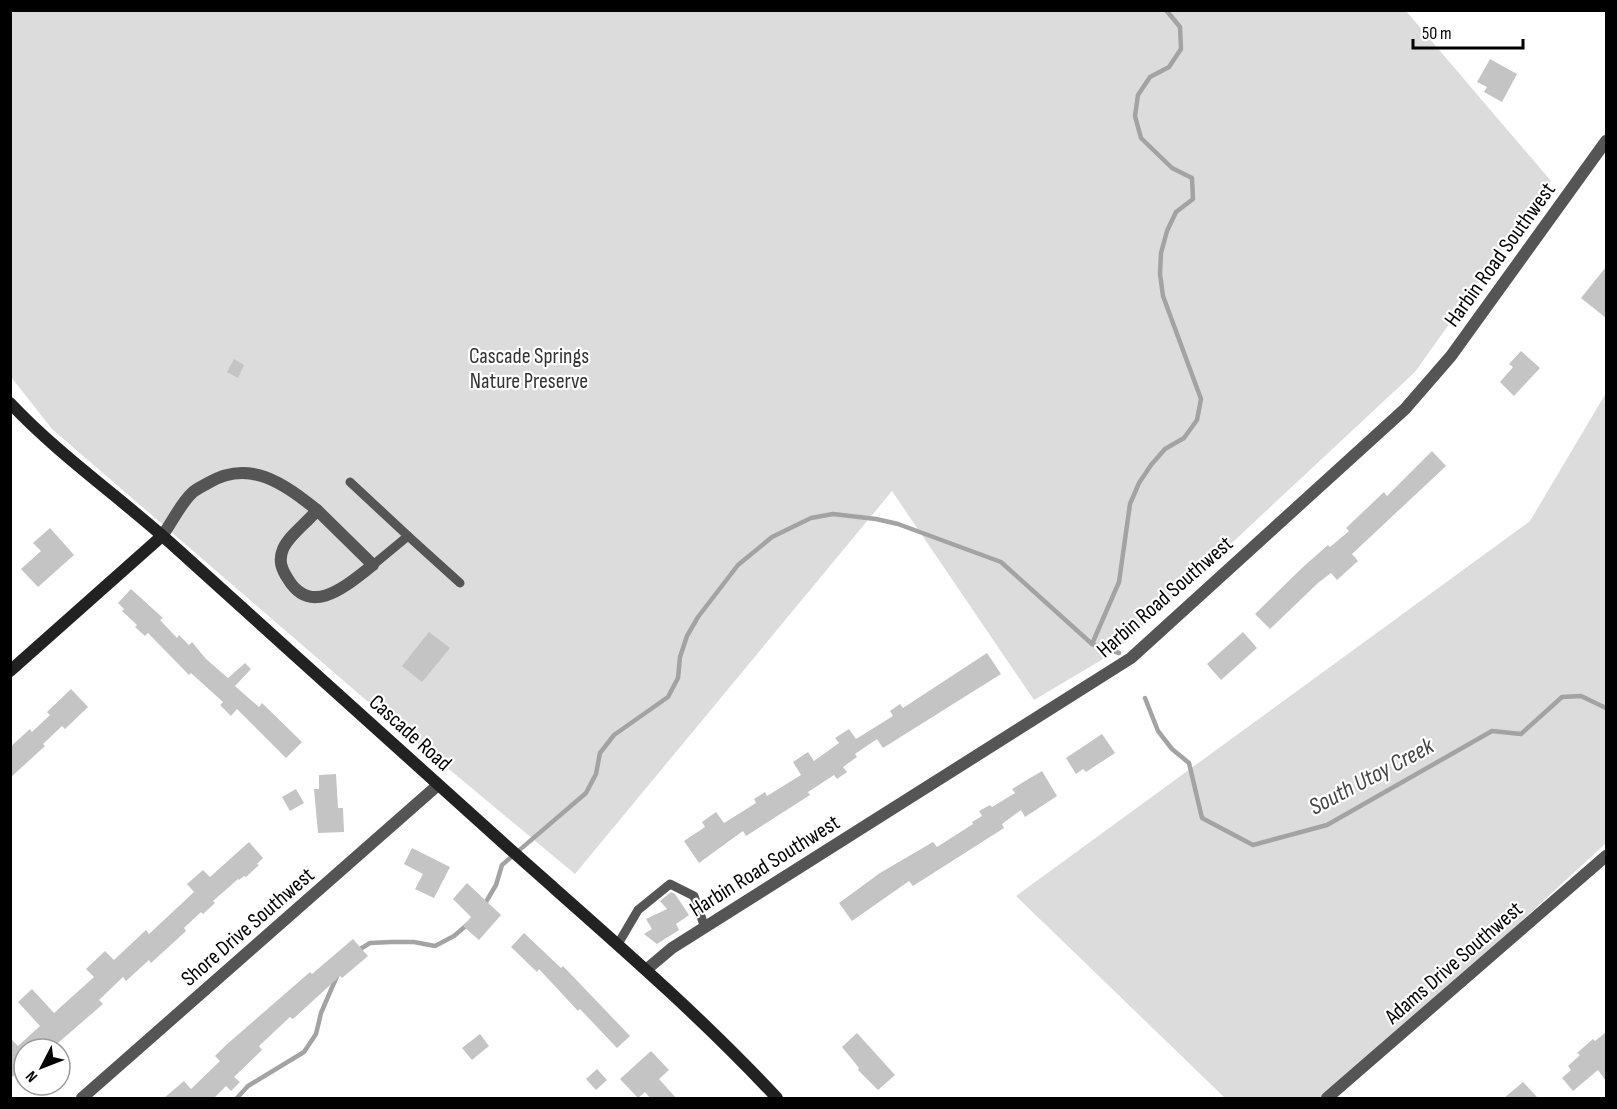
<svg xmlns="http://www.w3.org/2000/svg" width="1617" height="1109" font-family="'Sofia Sans Condensed',sans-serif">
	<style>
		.green { fill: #dcdcdc }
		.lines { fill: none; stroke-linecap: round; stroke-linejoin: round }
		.stream { stroke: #a3a3a3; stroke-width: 4.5 }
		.building { fill: #c4c4c4 }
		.lane { stroke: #555; stroke-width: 9 }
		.street { stroke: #555; stroke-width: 12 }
		.secondary { stroke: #222; stroke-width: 12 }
		.labels { text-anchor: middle; stroke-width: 4.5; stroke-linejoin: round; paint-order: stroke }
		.street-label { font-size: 22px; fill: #000; stroke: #fff }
		.park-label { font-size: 22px; fill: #333; stroke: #fff }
		.water-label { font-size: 24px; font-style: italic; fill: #444; stroke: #fff }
	</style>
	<rect width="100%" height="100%" fill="#fff"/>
	<!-- green -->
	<g class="green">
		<polygon points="11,11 1406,11 1551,181 1415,372 1115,652 1034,700 892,491 575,874 360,695 52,429 11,377"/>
		<polygon points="1606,393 1606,843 1330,1098 1225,1098 1016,896 1530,521"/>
	</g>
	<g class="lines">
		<!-- stream -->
		<g class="stream">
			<polyline points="1092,644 1119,582 1130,504 1139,483 1151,465 1165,449 1184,438 1197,420 1201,399 1163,296 1160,274 1161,253 1167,231 1176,212 1193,199 1192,178 1172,168 1141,138 1135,116 1138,95 1150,77 1169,67 1181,49 1180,27 1166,10"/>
			<polyline points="1145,698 1158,731 1172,749 1189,763 1202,818 1253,845 1327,825 1492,731 1521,734 1562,697 1581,696 1606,708"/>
			<polyline points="483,907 496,885 502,865 586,793 596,774 600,753 614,735 668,697 678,678 680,657 687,636 698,617 738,565 772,537 811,518 833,514 876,519 898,524 1001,562 1092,644 1119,653"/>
			<polyline points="357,951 370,943 391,942 414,942 435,946 454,936 468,924"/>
			<polyline points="237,1098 248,1086 304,1052 316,1034 321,1013 337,976"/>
		</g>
	</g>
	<!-- building -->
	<g class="building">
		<polygon points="1490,59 1517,74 1502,102 1484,92 1487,87 1477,82"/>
		<polygon points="1606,267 1606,318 1581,298"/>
		<polygon points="1521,351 1540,368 1514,396 1500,382 1513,367 1509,364"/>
		<polygon points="234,359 244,365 238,378 227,372"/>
		<polygon points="1432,451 1446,466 1352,554 1358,561 1337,580 1331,573 1318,583 1270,629 1255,614 1303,567 1328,545 1330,547 1349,531 1346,528 1384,492 1387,496"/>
		<polygon points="50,528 74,555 38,587 21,569 41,551 33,543"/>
		<polygon points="131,589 163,618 160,620 177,638 179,635 189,645 192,642 206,659 228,678 245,663 251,669 235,686 259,707 262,703 302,742 286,758 237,709 231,716 220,705 223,702 191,673 189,675 148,633 145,636 135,627 137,625 122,611 124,609 118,603"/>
		<polygon points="429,632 450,648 422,682 402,666"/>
		<polygon points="1243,632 1257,648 1221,680 1207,664"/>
		<polygon points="987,653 1001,674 883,748 877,739 855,754 857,757 843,767 847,772 837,779 834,775 808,792 810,795 746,836 743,831 699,863 684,841 705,827 702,822 716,812 724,823 756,803 754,799 765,792 767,796 801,775 793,762 808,752 814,761 839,743 835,738 849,729 856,739 893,716 890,711 900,704 903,708"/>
		<polygon points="71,689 88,707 65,729 62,726 43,744 45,746 10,778 10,747 30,729 32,732 50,715 47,712"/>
		<polygon points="1102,734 1115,753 1086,772 1083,769 1076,774 1066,758"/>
		<polygon points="1042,771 1057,796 1025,817 1021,810 1002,824 1004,828 913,886 909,881 852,921 839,903 880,873 933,842 937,847 973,824 972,822 982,816 979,811 990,805 992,807 1015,793 1012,789"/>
		<polygon points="336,774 338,808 343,808 344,832 318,833 314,789 319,789 319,775"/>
		<polygon points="296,789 304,803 290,811 282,797"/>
		<polygon points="249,842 263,858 257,864 259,865 246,877 244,876 239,880 238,879 213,901 215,903 203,914 201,912 184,928 186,931 151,963 149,960 126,981 123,977 99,1000 103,1004 51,1049 24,1049 24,1067 10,1079 10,1038 18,1046 40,1026 18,1002 32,989 54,1013 94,977 86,969 105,951 114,960 146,930 149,934 194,892 187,884 203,870 210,877"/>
		<polygon points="412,848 450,867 434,898 415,889 423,874 404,864"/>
		<polygon points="467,883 501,915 479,940 463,926 471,917 453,899"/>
		<polygon points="671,892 675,894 689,915 676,924 679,930 657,944 644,934 652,929 646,919 667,909 660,901"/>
		<polygon points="524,933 561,968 563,966 630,1036 617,1048 580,1009 578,1011 539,969 537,972 511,947"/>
		<polygon points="353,939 368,956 342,978 340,976 293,1019 290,1017 259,1046 262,1050 234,1077 240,1082 231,1091 226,1086 214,1098 164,1098 184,1081 191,1089 220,1061 215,1056 225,1046 310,972 312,974"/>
		<polygon points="1606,1032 1606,1081 1598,1070 1573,1091 1562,1078 1571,1070 1568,1066 1580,1055 1577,1053 1593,1039 1595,1041"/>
		<polygon points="857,1033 895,1075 878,1090 858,1070 859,1068 842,1047"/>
		<polygon points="480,1034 489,1046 472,1060 462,1048"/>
		<polygon points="651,1051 669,1070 659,1079 676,1098 650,1098 645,1092 638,1098 620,1079"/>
		<polygon points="597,1069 607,1080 596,1090 586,1079"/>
		<polygon points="1523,1082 1538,1098 1504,1098"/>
	</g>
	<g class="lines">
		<!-- lane -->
		<g class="lane">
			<polyline points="350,482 408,536 373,565"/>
			<polyline points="408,536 460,583"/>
			<polyline points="618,944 638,910 670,884 694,896 705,928"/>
		</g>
		<!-- street -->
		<g class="street">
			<path d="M 317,510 L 373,565 C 349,583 312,619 288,579 C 282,570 278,561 283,549 C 289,535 307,523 317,510 Z"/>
			<path d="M 162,536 C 171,524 181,503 192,493 C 196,489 203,486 208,483 C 250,458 284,484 317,510"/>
			<polyline points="647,969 672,948 1131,658 1405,409 1451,356 1606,141"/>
			<polyline points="82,1098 438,785"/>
			<polyline points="1327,1098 1606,856"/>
		</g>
		<!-- secondary -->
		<g class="secondary">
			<path d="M 10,403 C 60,456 121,498 175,547 C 287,648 398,749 511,850 C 602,931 694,1009 777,1098"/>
			<polyline points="10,671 162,536"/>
		</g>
	</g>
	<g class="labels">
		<!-- street labels -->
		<g class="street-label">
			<text transform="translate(1499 254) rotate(-54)" y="8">Harbin Road Southwest</text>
			<text transform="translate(1164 596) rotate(-41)" y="8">Harbin Road Southwest</text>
			<text transform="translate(411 732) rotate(42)" y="8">Cascade Road</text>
			<text transform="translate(764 865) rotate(-32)" y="8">Harbin Road Southwest</text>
			<text transform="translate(247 926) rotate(-41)" y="8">Shore Drive Southwest</text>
			<text transform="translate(1453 962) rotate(-41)" y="8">Adams Drive Southwest</text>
		</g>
		<!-- park labels -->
		<g class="park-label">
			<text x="529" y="363">Cascade Springs<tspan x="529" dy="25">Nature Preserve</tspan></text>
		</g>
		<!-- water labels -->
		<g class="water-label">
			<text transform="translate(1371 776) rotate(-28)" y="8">South Utoy Creek</text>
		</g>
	</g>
	<!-- border -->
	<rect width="1617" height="1109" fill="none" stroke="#000000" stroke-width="24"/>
	<!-- north arrow -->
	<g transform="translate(42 1067) rotate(228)"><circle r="28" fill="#ffffff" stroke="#999999" stroke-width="1.5"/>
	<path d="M0-4.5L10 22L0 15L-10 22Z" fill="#000000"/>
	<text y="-9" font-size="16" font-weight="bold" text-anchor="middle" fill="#000000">N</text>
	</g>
	<!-- scale -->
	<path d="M1413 39v9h110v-9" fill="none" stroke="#000000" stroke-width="3"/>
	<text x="1422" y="39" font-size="18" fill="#000000" stroke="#ffffff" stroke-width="4.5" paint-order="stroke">50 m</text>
</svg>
